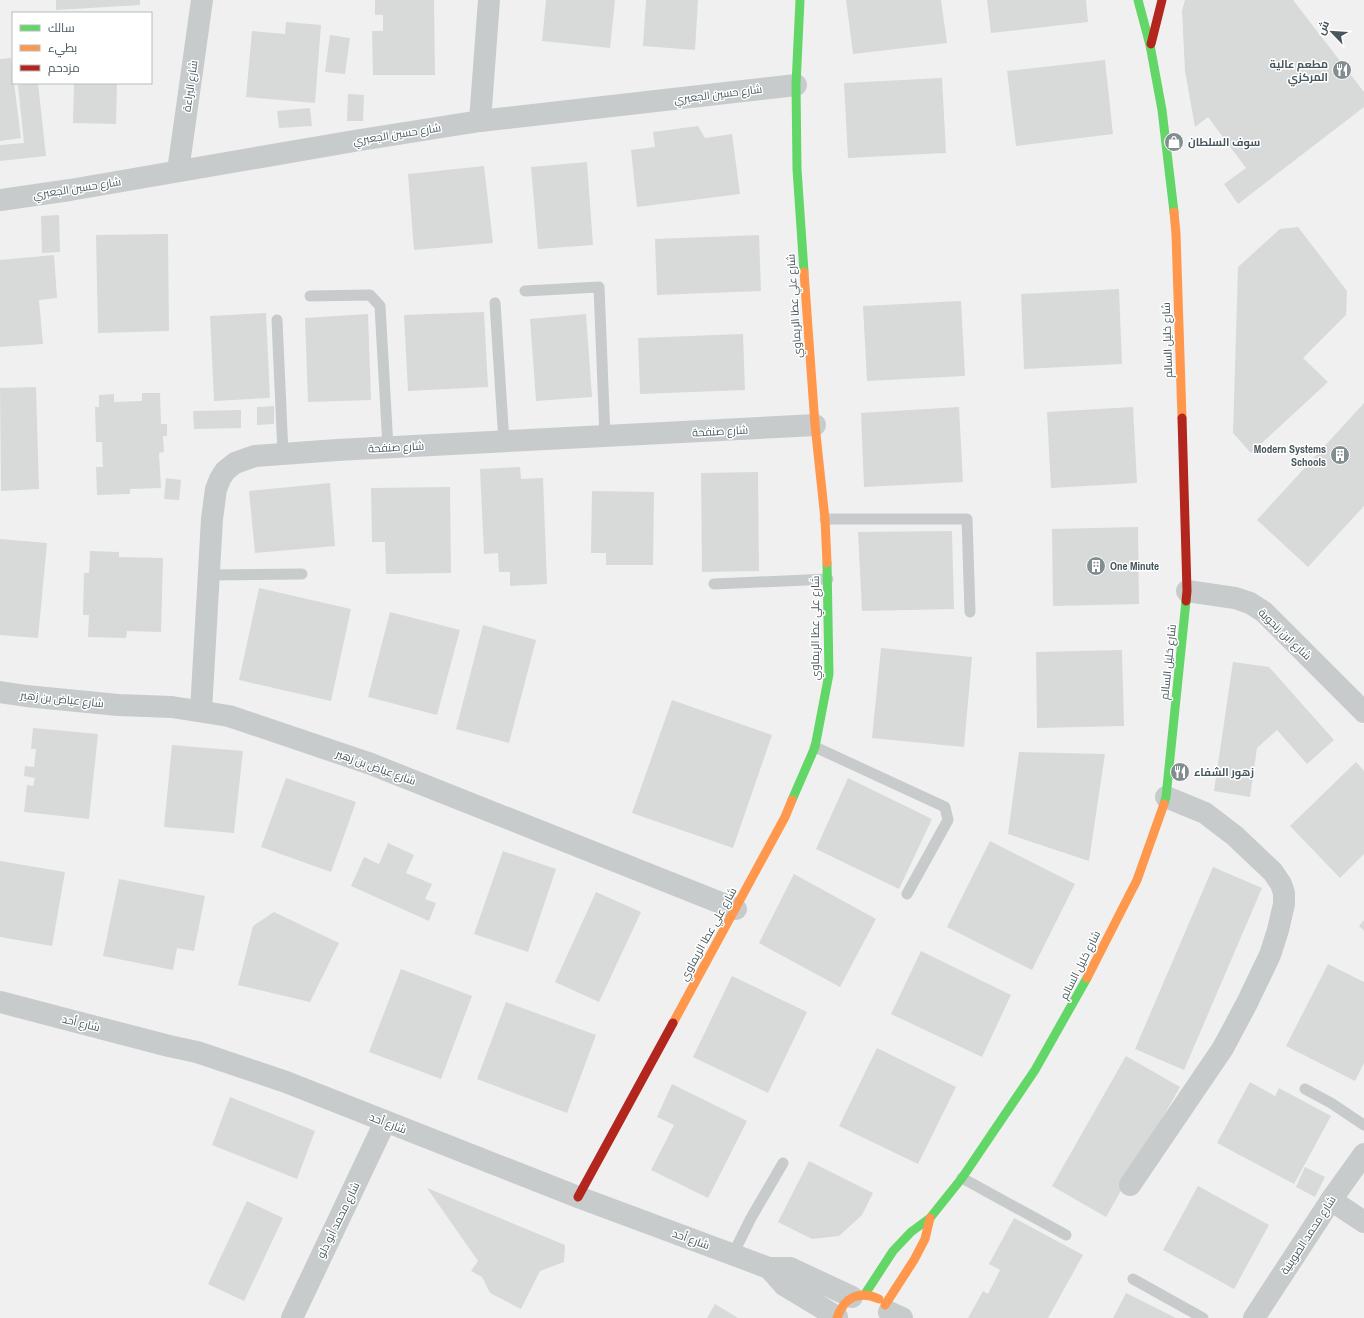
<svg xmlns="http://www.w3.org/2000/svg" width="1364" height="1318" font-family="'Archivo Narrow',Cairo,sans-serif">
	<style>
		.building { fill: #d8d9d9 }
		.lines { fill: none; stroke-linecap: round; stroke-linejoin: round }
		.lane { stroke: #c7cbcc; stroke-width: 11 }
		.street { stroke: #c7cbcc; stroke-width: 22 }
		.fast { stroke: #63d668; stroke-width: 9 }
		.slow { stroke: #ff974d; stroke-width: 9 }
		.jam { stroke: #b3261e; stroke-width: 9 }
		.labels { text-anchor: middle; stroke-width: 3; stroke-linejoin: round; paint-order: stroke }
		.poi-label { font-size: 11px; font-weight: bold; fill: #47575d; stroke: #fff; text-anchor: start }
		.street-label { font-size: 11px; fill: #47575d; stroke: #fff }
	</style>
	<rect width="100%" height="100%" fill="#f1f0f0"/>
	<!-- building -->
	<g class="building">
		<polygon points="56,0 140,0 140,5 56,10"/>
		<polygon points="375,0 434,0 435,75 373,75 372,31 383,31 383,15 375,15"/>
		<polygon points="546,0 615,0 610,48 542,41"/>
		<polygon points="646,0 698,0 695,50 643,46"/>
		<polygon points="846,0 941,0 947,43 853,54"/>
		<polygon points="987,0 1086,0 1088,22 991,33"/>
		<polygon points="1185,0 1293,0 1364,92 1364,107 1238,204 1224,184 1246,168 1208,117 1195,127 1185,71 1182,11"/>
		<polygon points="286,22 321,25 315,103 246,97 252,31 285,34"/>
		<polygon points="330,35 350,38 345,74 325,72"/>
		<polygon points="11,58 13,83 14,83 21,138 0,141 0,59"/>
		<polygon points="1105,60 1113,134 1016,146 1007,71"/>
		<polygon points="942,78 946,153 848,158 844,83"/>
		<polygon points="38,83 46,156 0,161 0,145 24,143 18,85"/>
		<polygon points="74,83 117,83 116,124 73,123"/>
		<polygon points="348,94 364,95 363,121 347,121"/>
		<polygon points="310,108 312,126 279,128 277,111"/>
		<polygon points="698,126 705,138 732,134 740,194 637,207 631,150 655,147 653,132"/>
		<polygon points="587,162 593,245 538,249 531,167"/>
		<polygon points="484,166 493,243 414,250 408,174"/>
		<polygon points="59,215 60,252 42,253 41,216"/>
		<polygon points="1298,227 1347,291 1346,315 1303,358 1328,382 1251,453 1233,433 1238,267 1280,229"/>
		<polygon points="168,234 169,331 98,333 96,235"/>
		<polygon points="759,235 761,291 657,295 655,239"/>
		<polygon points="54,255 57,298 39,300 43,344 0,347 0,260"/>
		<polygon points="1119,289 1122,364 1024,369 1021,294"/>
		<polygon points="961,301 965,376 867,381 863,306"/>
		<polygon points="484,312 488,387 408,391 404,315"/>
		<polygon points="266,313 270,398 214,401 210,316"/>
		<polygon points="368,314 371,400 308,402 305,318"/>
		<polygon points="586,314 592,397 536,401 530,319"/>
		<polygon points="743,334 745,390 640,394 638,338"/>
		<polygon points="36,387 39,489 1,491 0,388"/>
		<polygon points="142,393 160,393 161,424 167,424 167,436 163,436 164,452 159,453 161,488 130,489 130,494 97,495 96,467 103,467 102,442 96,442 95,407 99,407 99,395 114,394 114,402 142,401"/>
		<polygon points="1364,403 1364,506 1308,567 1257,520"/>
		<polygon points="274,406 274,424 257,425 257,407"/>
		<polygon points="959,407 963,482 864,487 861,413"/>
		<polygon points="1133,407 1137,483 1051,488 1047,412"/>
		<polygon points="241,410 241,428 194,429 193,411"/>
		<polygon points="520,467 521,479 543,478 547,584 510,586 510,572 499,572 498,553 484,554 480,469"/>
		<polygon points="758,472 759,571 702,572 701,473"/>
		<polygon points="166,478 181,480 179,500 164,499"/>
		<polygon points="330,483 335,546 255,553 249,491"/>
		<polygon points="450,487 451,573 386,574 385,542 372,542 371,488"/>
		<polygon points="592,491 654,492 653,565 606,565 606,553 591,553"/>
		<polygon points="1138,527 1139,604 1053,606 1052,529"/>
		<polygon points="952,531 954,609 862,611 858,532"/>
		<polygon points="0,539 47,543 38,638 0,635"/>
		<polygon points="90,551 119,552 119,557 163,558 161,632 127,631 126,638 88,637 89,615 83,615 84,573 89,573"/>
		<polygon points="259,588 351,609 331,701 239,680"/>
		<polygon points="390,612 460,630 437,715 368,697"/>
		<polygon points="483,625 536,640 509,743 456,729"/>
		<polygon points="881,648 972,657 964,747 872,738"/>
		<polygon points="1122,650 1124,726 1037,728 1036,652"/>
		<polygon points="1233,662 1269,667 1334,740 1307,764 1277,730 1257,748 1250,797 1214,791"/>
		<polygon points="672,700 772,735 733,848 632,813"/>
		<polygon points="33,728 98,734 89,819 24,812 27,785 33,786 35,778 24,776 25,766 34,767 36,749 31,749"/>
		<polygon points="172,745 243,751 234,833 164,827"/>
		<polygon points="1019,752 1105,754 1089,861 1008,834"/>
		<polygon points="1356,762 1364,771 1364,854 1340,878 1290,826"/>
		<polygon points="286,778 356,802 331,872 261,847"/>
		<polygon points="848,778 932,819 899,889 816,849"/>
		<polygon points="990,841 1075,884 1032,970 947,927"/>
		<polygon points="388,843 414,855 406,873 432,884 425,899 436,903 429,921 351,886 364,857 379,864"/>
		<polygon points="503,851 556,869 528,952 474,934"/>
		<polygon points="0,861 65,872 52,946 0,937"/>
		<polygon points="1213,867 1262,888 1184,1070 1135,1049"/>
		<polygon points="794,874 876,919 840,987 759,943"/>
		<polygon points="119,879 205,896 194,951 177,948 173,970 103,956"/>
		<polygon points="596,892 641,912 599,1002 555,982"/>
		<polygon points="274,912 339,943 310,1002 238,985 253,926"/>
		<polygon points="1364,920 1364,931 1359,926"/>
		<polygon points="921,951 1011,995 982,1057 891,1014"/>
		<polygon points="1328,964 1364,982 1364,1063 1355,1081 1286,1046"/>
		<polygon points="401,969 472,996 441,1079 369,1052"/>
		<polygon points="732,976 807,1012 768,1093 693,1057"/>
		<polygon points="506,1002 596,1035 567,1113 477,1079"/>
		<polygon points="877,1048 956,1087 918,1164 839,1126"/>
		<polygon points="1126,1056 1180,1087 1106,1217 1052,1186"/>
		<polygon points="1250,1082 1275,1096 1279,1088 1331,1116 1294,1184 1217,1143"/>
		<polygon points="672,1084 747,1121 708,1198 651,1170 674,1125 657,1117"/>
		<polygon points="230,1097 315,1131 297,1179 212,1145"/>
		<polygon points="809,1161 873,1193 862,1215 839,1236 812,1239 778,1222"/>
		<polygon points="1305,1167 1325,1177 1315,1197 1296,1187"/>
		<polygon points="1198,1186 1269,1225 1234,1289 1163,1250"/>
		<polygon points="427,1188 565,1245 564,1262 540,1271 521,1309 490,1293 482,1277 471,1271 478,1261"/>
		<polygon points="247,1201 283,1218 244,1301 208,1284"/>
		<polygon points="1014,1218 1083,1255 1048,1318 968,1318 983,1291 988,1294 1000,1270 989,1264"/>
		<polygon points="1126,1293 1176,1318 1113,1318"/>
		<polygon points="715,1304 738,1318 707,1318"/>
	</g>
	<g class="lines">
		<!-- lane -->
		<g class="lane">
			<polyline points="525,291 599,287 605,437"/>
			<polyline points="310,296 370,295 380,306 388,447"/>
			<polyline points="495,303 504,442"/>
			<polyline points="277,320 283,454"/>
			<polyline points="825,519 967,519 970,612"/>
			<polyline points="208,575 302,574"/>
			<polyline points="714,584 828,579"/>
			<polyline points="815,747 945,807 948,820 907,894"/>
			<polyline points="1305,1089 1331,1103 1364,1125"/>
			<polyline points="962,1178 1066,1235"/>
			<polyline points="733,1254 751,1218 783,1163"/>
			<polyline points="1133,1279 1203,1318"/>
		</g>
		<!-- street -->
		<g class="street">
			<polyline points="480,121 489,0"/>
			<polyline points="178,171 202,0"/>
			<polyline points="0,200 70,190 354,141 480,121 796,85"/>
			<polyline points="1187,591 1235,598 1250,603 1264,612 1364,712"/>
			<polyline points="0,692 26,696 118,705 172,707 229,716 371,764 736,909"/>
			<polyline points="201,711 212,519 216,489 220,479 225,471 235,463 255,456 337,450 815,425"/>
			<polyline points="0,1002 169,1046 197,1052 286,1082 578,1197 769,1268 790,1268 852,1297"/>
			<polyline points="1130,1185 1223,1048 1247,1003 1270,955 1278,930 1284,904 1284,893 1281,884 1273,872 1235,836 1205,813 1166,797"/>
			<polyline points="1331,1200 1364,1222"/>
			<polyline points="769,1268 784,1285 837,1317"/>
			<polyline points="889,1312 902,1318"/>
			<polyline points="292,1318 385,1122"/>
			<polyline points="1254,1318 1331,1200 1364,1154"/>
		</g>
		<!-- fast -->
		<g class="fast">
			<polyline points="800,0 796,85 797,169 804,272"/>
			<polyline points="1138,0 1150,45 1162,110 1174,212"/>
			<polyline points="792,800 815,747 829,674 827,563"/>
			<polyline points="1164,804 1166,797 1186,601"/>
			<polyline points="865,1294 893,1251 911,1232 930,1218 962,1178 1035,1070 1087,978"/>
		</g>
		<!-- slow -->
		<g class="slow">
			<polyline points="1174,212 1176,234 1182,418"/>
			<polyline points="804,272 815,425 825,519 827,563"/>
			<polyline points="1087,978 1137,880 1164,804"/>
			<polyline points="673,1023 785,817 792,800"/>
			<polyline points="885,1305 914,1260 925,1239 930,1218"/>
			<path d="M 837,1318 C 844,1297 859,1290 879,1299"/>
		</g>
		<!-- jam -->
		<g class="jam">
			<polyline points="1151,44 1162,0"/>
			<polyline points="1182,418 1187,591 1186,601"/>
			<polyline points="578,1197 673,1023"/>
		</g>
	</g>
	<!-- icons -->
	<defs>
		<g id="restaurant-disc" transform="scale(1)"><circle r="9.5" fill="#828d90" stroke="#fff"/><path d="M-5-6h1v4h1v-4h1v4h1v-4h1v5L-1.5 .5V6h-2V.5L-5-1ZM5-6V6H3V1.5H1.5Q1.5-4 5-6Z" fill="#fff"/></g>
		<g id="shop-disc" transform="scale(1)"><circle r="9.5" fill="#828d90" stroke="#fff"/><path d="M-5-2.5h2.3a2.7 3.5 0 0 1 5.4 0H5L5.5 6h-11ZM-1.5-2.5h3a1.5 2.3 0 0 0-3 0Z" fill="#fff"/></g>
		<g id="building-disc" transform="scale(1)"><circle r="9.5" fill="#828d90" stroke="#fff"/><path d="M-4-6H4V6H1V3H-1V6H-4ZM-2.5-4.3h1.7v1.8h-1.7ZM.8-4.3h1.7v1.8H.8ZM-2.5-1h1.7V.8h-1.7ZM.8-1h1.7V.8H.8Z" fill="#fff"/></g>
	</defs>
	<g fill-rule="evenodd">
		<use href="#restaurant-disc" x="1342" y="70"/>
		<use href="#shop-disc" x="1174" y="142"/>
		<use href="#building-disc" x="1340" y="455"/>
		<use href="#building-disc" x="1096" y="566"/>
		<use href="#restaurant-disc" x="1180" y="772"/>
	</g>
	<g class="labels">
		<!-- poi labels -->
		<g class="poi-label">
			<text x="1328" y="68" text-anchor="end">مطعم عالية<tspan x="1328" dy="13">المركزي</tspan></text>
			<text x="1188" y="146">سوف السلطان</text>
			<text x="1326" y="453" text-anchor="end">Modern Systems<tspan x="1326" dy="13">Schools</tspan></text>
			<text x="1110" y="570">One Minute</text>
			<text x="1194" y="776">زهور الشفاء</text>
		</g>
		<!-- street labels -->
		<g class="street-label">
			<text transform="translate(190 86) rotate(-82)" y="4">شارع البراءة</text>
			<text transform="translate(718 94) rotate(-7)" y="4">شارع حسين الجعبري</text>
			<text transform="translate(397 134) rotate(-9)" y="4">شارع حسين الجعبري</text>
			<text transform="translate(77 188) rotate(-9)" y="4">شارع حسين الجعبري</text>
			<text transform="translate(794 306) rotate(-94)" y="4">شارع علي عطا الريماوي</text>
			<text transform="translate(1167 340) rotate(-92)" y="4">شارع خليل السالم</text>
			<text transform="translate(720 431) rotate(-3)" y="4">شارع صنفحة</text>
			<text transform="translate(396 447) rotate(-3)" y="4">شارع صنفحة</text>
			<text transform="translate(815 628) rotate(-90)" y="4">شارع علي عطا الريماوي</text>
			<text transform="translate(1285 634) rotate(44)" y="4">شارع ابن زنجوية</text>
			<text transform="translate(1168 662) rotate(-84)" y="4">شارع خليل السالم</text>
			<text transform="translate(62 699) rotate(6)" y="4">شارع عياض بن زهير</text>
			<text transform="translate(376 767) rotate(20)" y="4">شارع عياض بن زهير</text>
			<text transform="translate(708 934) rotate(-61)" y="4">شارع علي عطا الريماوي</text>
			<text transform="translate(1080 965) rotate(-63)" y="4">شارع خليل السالم</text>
			<text transform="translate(81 1023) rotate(14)" y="4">شارع أحد</text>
			<text transform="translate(388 1123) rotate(21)" y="4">شارع أحد</text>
			<text transform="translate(338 1220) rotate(-64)" y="4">شارع محمد أبو دلو</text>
			<text transform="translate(1308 1235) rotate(-57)" y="4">شارع محمد الصوينية</text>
			<text transform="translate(691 1239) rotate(20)" y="4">شارع أحد</text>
		</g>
	</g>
	<!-- legend -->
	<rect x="12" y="12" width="140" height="72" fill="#ffffff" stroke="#b5bcbe"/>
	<rect x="20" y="25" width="20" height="6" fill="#63d668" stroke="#b5bcbe"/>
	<text x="48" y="32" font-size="12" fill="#47575d">سالك</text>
	<rect x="20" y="45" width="20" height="6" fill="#ff974d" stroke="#b5bcbe"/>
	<text x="48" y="52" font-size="12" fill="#47575d">بطيء</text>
	<rect x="20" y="65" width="20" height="6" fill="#b3261e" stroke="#b5bcbe"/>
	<text x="48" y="72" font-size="12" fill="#47575d">مزدحم</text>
	<!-- north arrow -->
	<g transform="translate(1332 32) rotate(295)" stroke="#ffffff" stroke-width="3" paint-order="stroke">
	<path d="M0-3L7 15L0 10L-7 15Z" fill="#47575d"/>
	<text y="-6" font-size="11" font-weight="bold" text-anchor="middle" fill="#47575d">ش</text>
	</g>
</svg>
